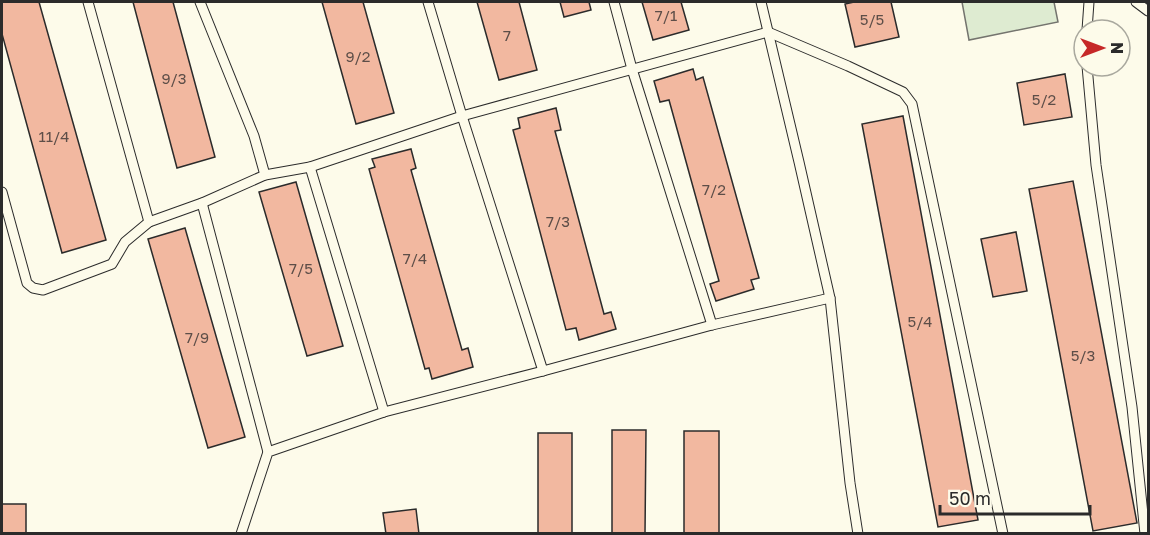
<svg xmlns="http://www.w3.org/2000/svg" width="1150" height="535" font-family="'Golos Text',sans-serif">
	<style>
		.green { fill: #deebd1; stroke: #74746e; stroke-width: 1.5 }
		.building { fill: #f2b8a0; stroke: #2b2b2b; stroke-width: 1.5 }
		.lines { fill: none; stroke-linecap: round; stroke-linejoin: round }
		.lane-casing { stroke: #2b2b2b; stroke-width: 11 }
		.lane { stroke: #fdfbea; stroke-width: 9 }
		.labels { text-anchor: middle; stroke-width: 4.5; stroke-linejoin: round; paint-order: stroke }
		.number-label { font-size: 15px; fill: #5d4e48 }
	</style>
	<rect width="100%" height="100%" fill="#fdfbea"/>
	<!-- green -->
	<polygon class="green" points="962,2 1054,2 1058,22 969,40"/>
	<!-- building -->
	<g class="building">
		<polygon points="2,2 39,2 106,240 62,253 2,34"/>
		<polygon points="133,2 173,2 215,157 177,168"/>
		<polygon points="322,2 363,2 394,113 356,124"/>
		<polygon points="477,2 519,2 537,70 499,80"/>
		<polygon points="560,2 589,2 591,10 564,17"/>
		<polygon points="642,2 681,2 689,30 653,40"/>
		<polygon points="854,2 891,2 899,37 855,47 845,4"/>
		<polygon points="693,69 696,80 703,77 759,278 751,280 754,289 716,301 710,284 719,281 669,100 660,102 654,81"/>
		<polygon points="1065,74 1072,117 1024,125 1017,83"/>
		<polygon points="556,108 561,130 555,131 604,314 611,312 616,329 579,340 576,328 566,330 513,130 520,128 518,118"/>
		<polygon points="903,116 978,520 938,527 862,124"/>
		<polygon points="411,149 416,168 411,170 462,350 468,348 473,367 432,379 429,368 425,369 369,169 375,167 372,159"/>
		<polygon points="1073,181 1137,523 1093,531 1029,189"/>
		<polygon points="296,182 343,346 307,356 259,192"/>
		<polygon points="185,228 245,437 208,448 148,239"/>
		<polygon points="1016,232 1027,291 993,297 981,239"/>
		<polygon points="612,430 646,430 645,534 612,534"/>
		<rect x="684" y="431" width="35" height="103"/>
		<rect x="538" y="433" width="34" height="101"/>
		<rect x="2" y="504" width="24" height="30"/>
		<polygon points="416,509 419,534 386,534 383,513"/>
	</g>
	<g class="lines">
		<!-- lane casing -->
		<g class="lane-casing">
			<g id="lane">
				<polyline points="88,2 149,222"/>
				<polyline points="200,2 254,136 265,175"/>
				<polyline points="428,2 462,116 543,371"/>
				<polyline points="614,2 632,69 712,325"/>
				<polyline points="761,2 799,162 830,298 850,483 858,534"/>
				<polyline points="1136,2 1148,11"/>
				<polyline points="1087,30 1089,2"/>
				<polyline points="1087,66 1096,165 1132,407 1145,534"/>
				<polyline points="310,167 384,412"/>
				<polyline points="2,192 27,283 33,288 43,290 112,264 125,242 149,222 202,203 265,175 310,167 462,116 768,32 848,66 903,92 912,104 1003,534"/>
				<polyline points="202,203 268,452"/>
				<polyline points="241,534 268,452 384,412 543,371 712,325 830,298"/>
			</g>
		</g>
		<!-- lane -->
		<use href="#lane" class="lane"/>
	</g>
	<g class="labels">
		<!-- number labels -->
		<g class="number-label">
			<text x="666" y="21">7/1</text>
			<text x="872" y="25">5/5</text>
			<text x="507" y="41">7</text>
			<text x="358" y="62">9/2</text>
			<text x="174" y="84">9/3</text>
			<text x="1044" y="105">5/2</text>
			<text x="54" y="142">11/4</text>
			<text x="714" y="195">7/2</text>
			<text x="558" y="227">7/3</text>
			<text x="415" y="264">7/4</text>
			<text x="301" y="274">7/5</text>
			<text x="920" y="327">5/4</text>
			<text x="197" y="343">7/9</text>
			<text x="1083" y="361">5/3</text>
		</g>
	</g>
	<!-- border -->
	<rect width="1150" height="535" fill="none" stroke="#2b2b2b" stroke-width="6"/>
	<!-- north arrow -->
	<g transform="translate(1102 48) rotate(90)"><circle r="28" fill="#fdfbea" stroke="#a9a89e" stroke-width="1.5"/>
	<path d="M0-4.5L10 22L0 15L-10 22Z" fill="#c62828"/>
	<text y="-9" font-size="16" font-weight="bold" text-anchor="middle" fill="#2b2b2b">N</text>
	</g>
	<!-- scale -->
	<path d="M940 505v9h150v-9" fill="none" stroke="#2b2b2b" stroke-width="3"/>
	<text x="949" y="505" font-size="18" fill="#2b2b2b" stroke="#fdfbea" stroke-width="4.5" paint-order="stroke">50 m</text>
</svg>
